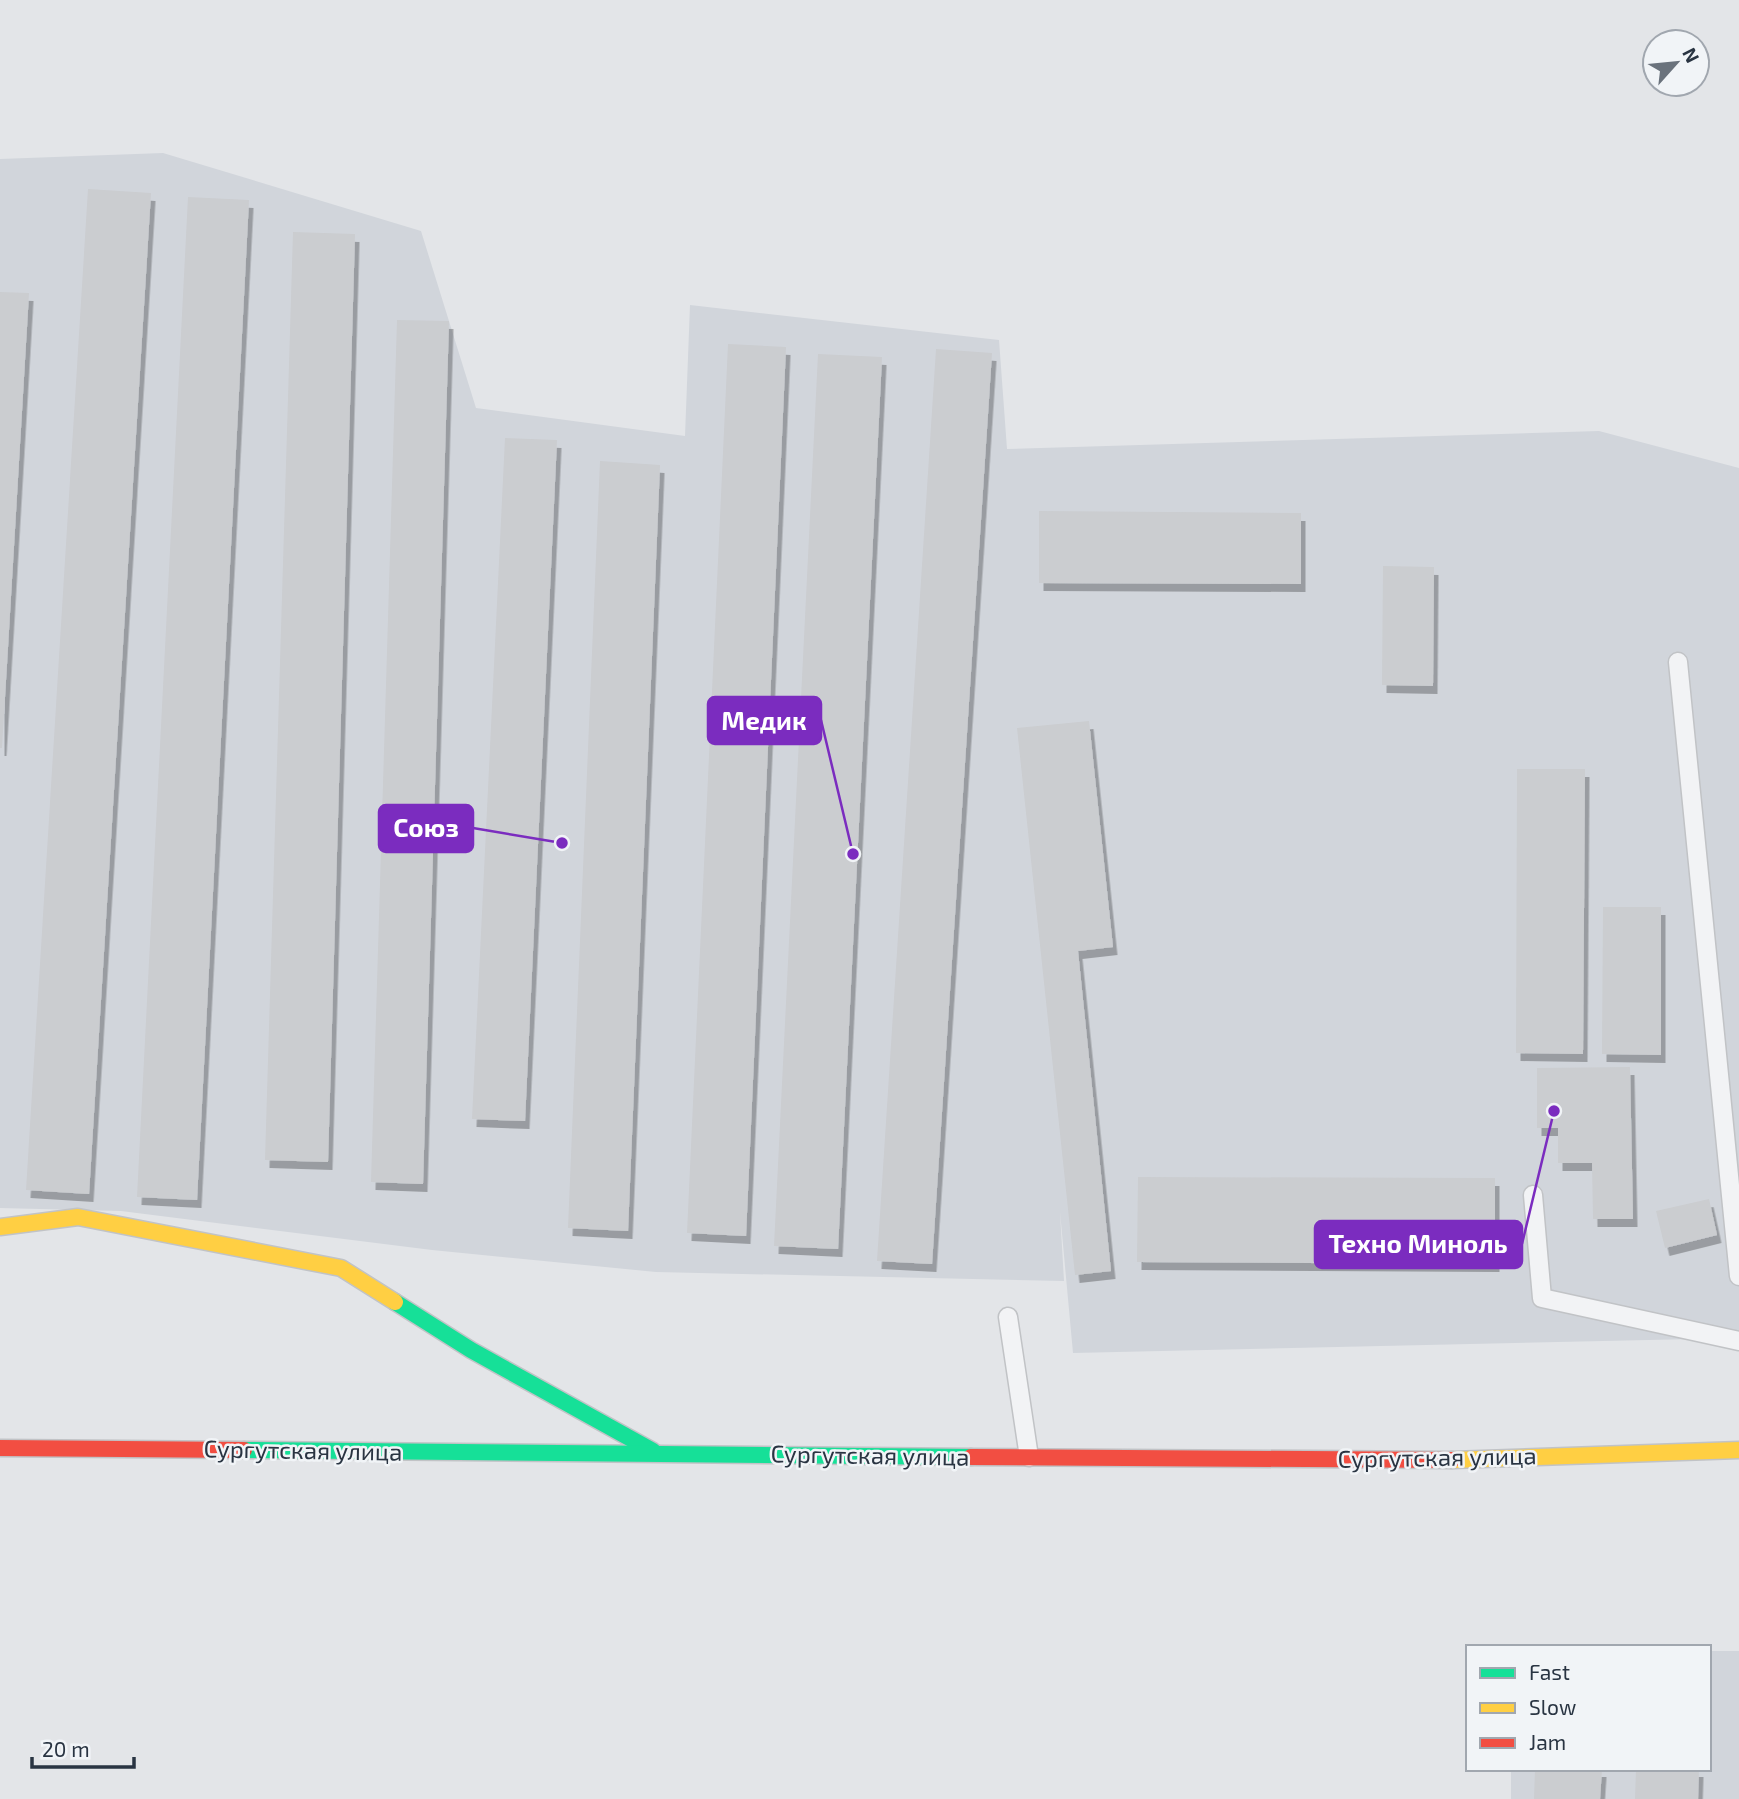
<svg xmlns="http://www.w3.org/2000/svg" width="1739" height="1799" font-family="'Exo 2',sans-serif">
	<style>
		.built { fill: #d1d5db }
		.building { fill: #cbcdd0; filter: url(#shadow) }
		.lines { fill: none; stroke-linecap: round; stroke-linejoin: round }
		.lane-casing { stroke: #c1c3c6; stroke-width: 21 }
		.fast-casing { stroke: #c1c3c6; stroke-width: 19 }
		.slow-casing { stroke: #c1c3c6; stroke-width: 19 }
		.jam-casing { stroke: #c1c3c6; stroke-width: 19 }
		.lane { stroke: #f2f3f5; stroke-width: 18 }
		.fast { stroke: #16e098; stroke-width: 16 }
		.slow { stroke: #ffcf43; stroke-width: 16 }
		.jam { stroke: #f24e42; stroke-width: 16 }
		.labels { text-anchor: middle; stroke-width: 5; stroke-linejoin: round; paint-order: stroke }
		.street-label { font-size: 24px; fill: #293442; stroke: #f1f4f7 }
		.leader { fill: none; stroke: #7b2cbf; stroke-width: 2.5 }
		.callout-dot { fill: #7b2cbf; stroke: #f1f4f7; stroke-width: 2.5 }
		.callout { fill: #7b2cbf; stroke: #7b2cbf; stroke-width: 2.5 }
		.callout-label { font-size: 26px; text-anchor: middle; font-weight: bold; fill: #fff }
	</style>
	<defs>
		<filter id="shadow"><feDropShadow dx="4.5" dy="8" stdDeviation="0" flood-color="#0004"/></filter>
	</defs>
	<rect width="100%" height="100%" fill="#e3e5e8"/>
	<!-- built -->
	<g class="built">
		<polygon points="163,153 421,231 476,408 685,436 690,305 999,340 1007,449 1599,431 1739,468 1739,1338 1073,1353 1060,1212 1064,1281 656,1272 432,1250 121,1211 0,1208 0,159"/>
		<polygon points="1709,1651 1739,1651 1739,1799 1511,1799 1511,1769 1709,1769"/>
	</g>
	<!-- building -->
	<g class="building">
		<polygon points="88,189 151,193 89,1194 26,1190"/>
		<polygon points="188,197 249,200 197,1200 137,1197"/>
		<polygon points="293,232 355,234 328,1162 265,1160"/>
		<polygon points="0,292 29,293 2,748 0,748"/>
		<polygon points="397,320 449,321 423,1184 371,1182"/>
		<polygon points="728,344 786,347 746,1236 687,1233"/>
		<polygon points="936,349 992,353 932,1264 877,1261"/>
		<polygon points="818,354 882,357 838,1249 774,1246"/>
		<polygon points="505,438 557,440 525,1121 472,1119"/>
		<polygon points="600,461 660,465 628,1231 568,1228"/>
		<polygon points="1039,511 1301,513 1301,584 1039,583"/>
		<polygon points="1383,566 1434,567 1433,686 1382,685"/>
		<polygon points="1089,721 1113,947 1078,951 1111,1271 1075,1275 1017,728"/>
		<polygon points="1517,769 1585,769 1583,1054 1516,1053"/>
		<polygon points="1603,907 1661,907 1661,1055 1602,1054"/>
		<polygon points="1630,1067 1633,1219 1593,1219 1592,1163 1558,1163 1558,1128 1537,1128 1537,1068"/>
		<polygon points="1138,1177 1495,1178 1495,1264 1137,1262"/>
		<polygon points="1709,1199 1717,1235 1665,1248 1656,1211"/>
		<polygon points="1535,1769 1602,1769 1600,1799 1534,1799"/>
		<polygon points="1636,1769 1699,1769 1698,1799 1635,1799"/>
	</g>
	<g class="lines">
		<!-- lane casing -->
		<g class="lane-casing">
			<g id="lane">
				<polyline points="1678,662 1739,1276"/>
				<polyline points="1533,1195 1542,1298 1739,1341"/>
				<polyline points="1008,1317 1029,1457"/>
			</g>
		</g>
		<!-- fast casing -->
		<g class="fast-casing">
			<g id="fast">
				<polyline points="395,1302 471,1350 653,1451"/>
				<polyline points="244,1450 971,1457"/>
			</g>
		</g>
		<!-- slow casing -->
		<g class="slow-casing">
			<g id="slow">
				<polyline points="0,1227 78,1217 341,1268 395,1302"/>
				<polyline points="1452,1460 1739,1450"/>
			</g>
		</g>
		<!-- jam casing -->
		<g class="jam-casing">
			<g id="jam">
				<polyline points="0,1448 244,1450"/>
				<polyline points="971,1457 1452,1460"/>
			</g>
		</g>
		<!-- lane -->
		<use href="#lane" class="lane"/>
		<!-- fast -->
		<use href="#fast" class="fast"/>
		<!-- slow -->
		<use href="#slow" class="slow"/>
		<!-- jam -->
		<use href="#jam" class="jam"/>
	</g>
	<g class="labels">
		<!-- street labels -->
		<g class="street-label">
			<text transform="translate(303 1451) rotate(1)" y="8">Сургутская улица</text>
			<text transform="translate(870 1456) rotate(1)" y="8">Сургутская улица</text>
			<text transform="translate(1437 1458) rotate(-1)" y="8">Сургутская улица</text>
		</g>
	</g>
	<!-- callouts -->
	<path class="leader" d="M853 854L821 720M562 843L473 828M1554 1111L1522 1244"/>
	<g class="callout-dot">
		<circle cx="853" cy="854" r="7"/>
		<circle cx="562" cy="843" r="7"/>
		<circle cx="1554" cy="1111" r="7"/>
	</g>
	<g class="callout">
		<rect x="708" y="697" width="113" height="47" rx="7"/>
		<rect x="379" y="805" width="94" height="47" rx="7"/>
		<rect x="1315" y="1221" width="207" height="47" rx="7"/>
	</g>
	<g class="callout-label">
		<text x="764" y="730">Медик</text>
		<text x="426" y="837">Союз</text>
		<text x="1418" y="1253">Техно Миноль</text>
	</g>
	<!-- legend -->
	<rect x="1466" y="1645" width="245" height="126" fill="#f1f4f7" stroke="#a1a7af" stroke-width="2"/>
	<rect x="1480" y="1668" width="35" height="10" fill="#16e098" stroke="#a1a7af" stroke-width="2"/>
	<text x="1529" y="1680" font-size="21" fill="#293442">Fast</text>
	<rect x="1480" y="1703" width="35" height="10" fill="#ffcf43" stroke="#a1a7af" stroke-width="2"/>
	<text x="1529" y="1715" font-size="21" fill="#293442">Slow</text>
	<rect x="1480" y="1738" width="35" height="10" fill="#f24e42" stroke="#a1a7af" stroke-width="2"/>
	<text x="1529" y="1750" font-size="21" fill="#293442">Jam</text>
	<!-- north arrow -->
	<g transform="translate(1676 63) rotate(63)"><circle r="33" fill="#f1f4f7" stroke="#a1a7af" stroke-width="2"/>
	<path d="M0-5L12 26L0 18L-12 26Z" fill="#6a727c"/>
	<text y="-10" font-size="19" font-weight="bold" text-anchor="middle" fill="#293442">N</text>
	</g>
	<!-- scale -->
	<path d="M32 1757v10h102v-10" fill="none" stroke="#293442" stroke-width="3.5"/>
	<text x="42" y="1757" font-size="21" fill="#293442" stroke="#f1f4f7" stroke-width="5" paint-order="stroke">20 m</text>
</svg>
